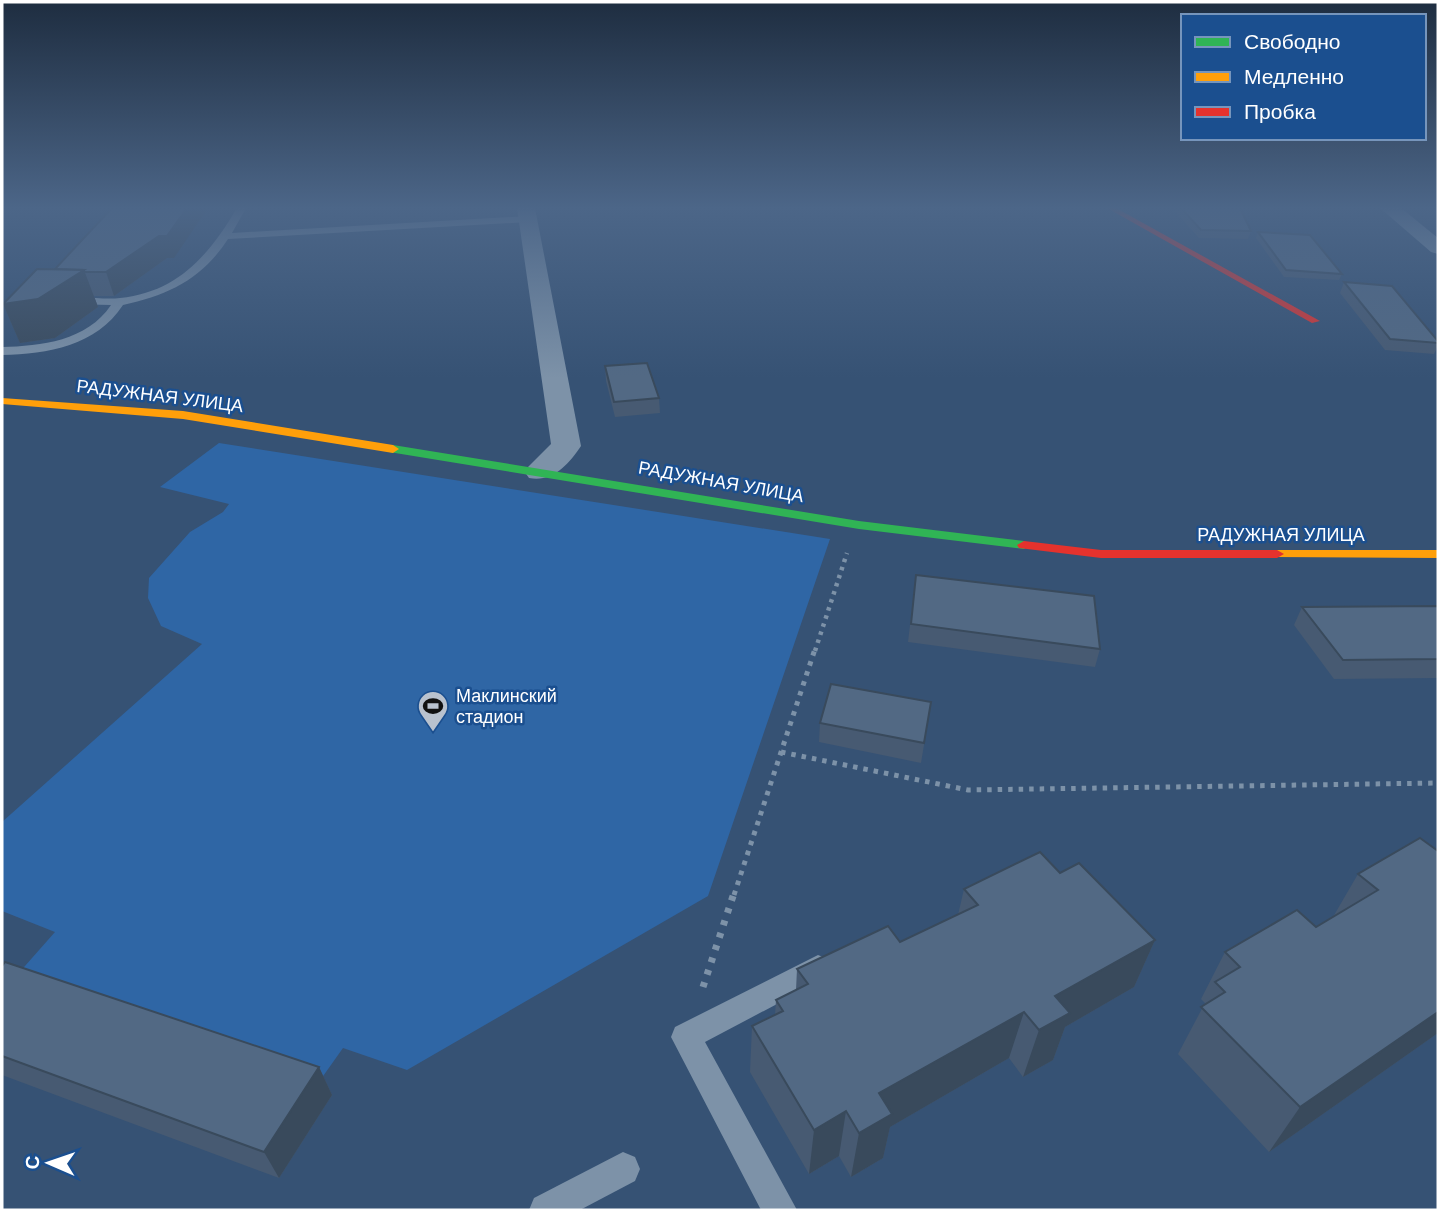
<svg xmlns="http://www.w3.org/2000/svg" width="1440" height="1212" font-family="'DM Sans',sans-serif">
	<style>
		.green { fill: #2f66a5 }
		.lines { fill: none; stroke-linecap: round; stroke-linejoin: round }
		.path-far2 { stroke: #7d92a8; stroke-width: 4.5; stroke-dasharray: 3.5 5; stroke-linecap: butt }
		.path-far1 { stroke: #7d92a8; stroke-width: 5; stroke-dasharray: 4.5 6; stroke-linecap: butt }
		.path { stroke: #7d92a8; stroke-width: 7; stroke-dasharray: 5 8; stroke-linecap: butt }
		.lane { fill: #7d92a8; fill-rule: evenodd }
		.street { fill: #7d92a8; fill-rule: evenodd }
		.fast { fill: #30b455; fill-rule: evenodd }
		.slow { fill: #ff9f0a; fill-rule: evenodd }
		.jam { fill: #e5322d; fill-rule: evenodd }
		.wall { fill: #475a72 }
		.shaded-wall { fill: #394a5c }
		.building { fill: #526984; stroke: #394a5c; stroke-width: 2 }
		.labels { text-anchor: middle; stroke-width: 5; stroke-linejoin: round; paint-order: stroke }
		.street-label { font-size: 18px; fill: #fff; stroke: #1b4f8f }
		.poi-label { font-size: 18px; fill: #fff; stroke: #1b4f8f; text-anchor: start }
	</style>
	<rect width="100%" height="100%" fill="#365274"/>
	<!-- green -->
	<polygon class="green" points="219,443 830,539 708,896 407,1070 343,1048 287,1127 2,992 55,932 2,911 2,822 202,644 161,626 148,598 149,578 190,532 223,512 229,504 160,487"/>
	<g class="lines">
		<!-- path-far2 -->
		<polyline class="path-far2" points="815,651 847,553"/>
		<!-- path-far1 -->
		<g class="path-far1">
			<polyline points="781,752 968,790 1438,783"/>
			<polyline points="734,895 815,649"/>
		</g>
		<!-- path -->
		<polyline class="path" points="703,987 734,893"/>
		<!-- lane -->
		<g class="lane">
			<path d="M 237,208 L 246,208 L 232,233 L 528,216 L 533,219 L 528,222 L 228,239 C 202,279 169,295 123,305 C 96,346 48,354 2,355 L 2,347 C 41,346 87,341 111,305 L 69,304 L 63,301 L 65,299 C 83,295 102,300 120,298 C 178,292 209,255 237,208 Z"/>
			<polygon points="818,955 828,959 832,968 828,977 705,1042 797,1210 761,1210 671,1037 675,1027"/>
			<polygon points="623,1152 635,1157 640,1169 635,1181 580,1210 529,1210 534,1198"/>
		</g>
		<!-- street -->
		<g class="street">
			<path d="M 517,208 L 535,208 L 581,446 C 569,464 552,483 529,478 L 524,471 L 551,444 Z"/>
			<polygon points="1380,208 1401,208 1438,238 1438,254 1431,252"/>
		</g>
		<!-- fast -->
		<polygon class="fast" points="393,445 859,521 1024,541 1031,545 1024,549 859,529 389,452 387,449"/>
		<!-- slow -->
		<g class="slow">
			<polygon points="2,398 183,411 393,445 399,449 393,453 183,419 2,404"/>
			<polygon points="1277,550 1438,550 1438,558 1272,557 1270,554"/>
		</g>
		<!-- jam -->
		<g class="jam">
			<polygon points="1107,208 1116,208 1320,321 1312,323"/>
			<polygon points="1024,541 1101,550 1277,550 1284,554 1277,558 1101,558 1019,548 1017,545"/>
		</g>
	</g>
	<!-- wall -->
	<g class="wall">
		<polygon points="112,208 174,258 167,258 114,296 94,296 98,307 55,338 20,343 3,304 55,269"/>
		<polygon points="1172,208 1240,208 1251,231 1248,239 1199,238"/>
		<polygon points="1258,232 1342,274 1339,280 1284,277 1256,238"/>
		<polygon points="1344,282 1438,341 1438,346 1434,354 1385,350 1340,293"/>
		<polygon points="605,366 659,398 660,413 615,417 606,381"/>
		<polygon points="916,575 1100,649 1095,667 908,642"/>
		<polygon points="1438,606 1438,678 1334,679 1294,625 1302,607"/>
		<polygon points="931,702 921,763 819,742 820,723"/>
		<polygon points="1438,851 1438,1033 1269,1152 1178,1054 1205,1003 1201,999 1225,952 1316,927 1333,917 1358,874"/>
		<polygon points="1060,873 1155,940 1134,987 1065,1027 1053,1060 1023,1077 1009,1058 890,1127 883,1158 851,1177 839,1156 809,1174 750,1072 752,1026 775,1015 776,1000 796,990 797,969 900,942 958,915 964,889"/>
		<polygon points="2,966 319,1067 332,1095 279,1178 2,1075"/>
	</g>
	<!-- shaded-wall -->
	<g class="shaded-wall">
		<polygon points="187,208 208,208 174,258 167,258 114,296 106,272"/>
		<polygon points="84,270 98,307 55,338 20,343 3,304"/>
		<polygon points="1155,940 1134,987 1065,1027 1053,1060 1023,1077 1039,1030 1055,996"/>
		<polygon points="1024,1012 1009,1058 890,1127 883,1158 851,1177 859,1133 879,1093"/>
		<polygon points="1438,1012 1438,1033 1269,1152 1300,1107"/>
		<polygon points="319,1067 332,1095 279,1178 264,1152"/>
		<polygon points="846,1111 839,1156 809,1174 814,1130"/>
	</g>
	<!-- building -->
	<g class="building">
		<polygon points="112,208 187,208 167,236 159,236 106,272 84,272 84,270 55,269"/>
		<polygon points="1181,208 1240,208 1251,231 1201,230"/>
		<polygon points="1258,232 1310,235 1342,274 1286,270"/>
		<polygon points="37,269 84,270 38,299 3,304"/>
		<polygon points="1344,282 1392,286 1438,341 1438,343 1390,339"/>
		<polygon points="647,363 659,398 614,402 605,366"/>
		<polygon points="916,575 1094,596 1100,649 911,624"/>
		<polygon points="1438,606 1438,659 1343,660 1302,607"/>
		<polygon points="831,684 931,702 924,743 820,723"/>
		<polygon points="1420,838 1438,851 1438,1012 1300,1107 1201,1007 1225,992 1215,982 1240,967 1225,952 1297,910 1316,927 1378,890 1358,874"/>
		<polygon points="1040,852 1060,873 1079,863 1155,940 1055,996 1070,1013 1039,1030 1024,1012 879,1093 892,1114 859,1133 846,1111 814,1130 752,1026 783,1011 776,1000 808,984 797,969 888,926 900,942 978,905 964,889"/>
		<polygon points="5,962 319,1067 264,1152 2,1056 2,966"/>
	</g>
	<!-- sky -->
	<linearGradient id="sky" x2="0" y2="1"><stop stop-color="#1e2d40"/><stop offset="0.55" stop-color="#4c6688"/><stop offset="1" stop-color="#4c6688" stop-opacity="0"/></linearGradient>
	<rect width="1440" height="378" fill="url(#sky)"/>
	<!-- icons -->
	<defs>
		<g id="stadium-pin" transform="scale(1.575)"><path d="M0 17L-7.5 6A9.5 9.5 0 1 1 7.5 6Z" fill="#b9c2ce" stroke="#1b4f8f"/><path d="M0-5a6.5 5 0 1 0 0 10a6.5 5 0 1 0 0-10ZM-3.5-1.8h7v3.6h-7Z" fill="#111"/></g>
	</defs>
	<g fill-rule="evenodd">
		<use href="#stadium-pin" x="433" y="706"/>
	</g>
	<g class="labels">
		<!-- street labels -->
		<g class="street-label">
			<text transform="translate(160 396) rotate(7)" y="6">РАДУЖНАЯ УЛИЦА</text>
			<text transform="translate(721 482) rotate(10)" y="6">РАДУЖНАЯ УЛИЦА</text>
			<text x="1281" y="541">РАДУЖНАЯ УЛИЦА</text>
		</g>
		<!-- poi labels -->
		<g class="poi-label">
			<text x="456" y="702">Маклинский<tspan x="456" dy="21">стадион</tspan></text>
		</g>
	</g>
	<!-- border -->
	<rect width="1440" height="1212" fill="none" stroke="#ffffff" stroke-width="7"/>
	<!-- legend -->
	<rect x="1181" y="14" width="245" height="126" fill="#1b4f8f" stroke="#7695bc" stroke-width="2"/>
	<rect x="1195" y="37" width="35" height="10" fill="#30b455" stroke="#7695bc" stroke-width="2"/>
	<text x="1244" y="49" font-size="21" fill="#ffffff">Свободно</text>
	<rect x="1195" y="72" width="35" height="10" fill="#ff9f0a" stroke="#7695bc" stroke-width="2"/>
	<text x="1244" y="84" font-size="21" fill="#ffffff">Медленно</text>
	<rect x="1195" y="107" width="35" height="10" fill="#e5322d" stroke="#7695bc" stroke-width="2"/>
	<text x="1244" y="119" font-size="21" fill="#ffffff">Пробка</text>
	<!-- north arrow -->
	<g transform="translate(49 1163) rotate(272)" stroke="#1b4f8f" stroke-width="5" paint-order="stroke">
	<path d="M0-5L12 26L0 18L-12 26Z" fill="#ffffff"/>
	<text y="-10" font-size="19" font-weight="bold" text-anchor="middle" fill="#ffffff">С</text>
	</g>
</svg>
